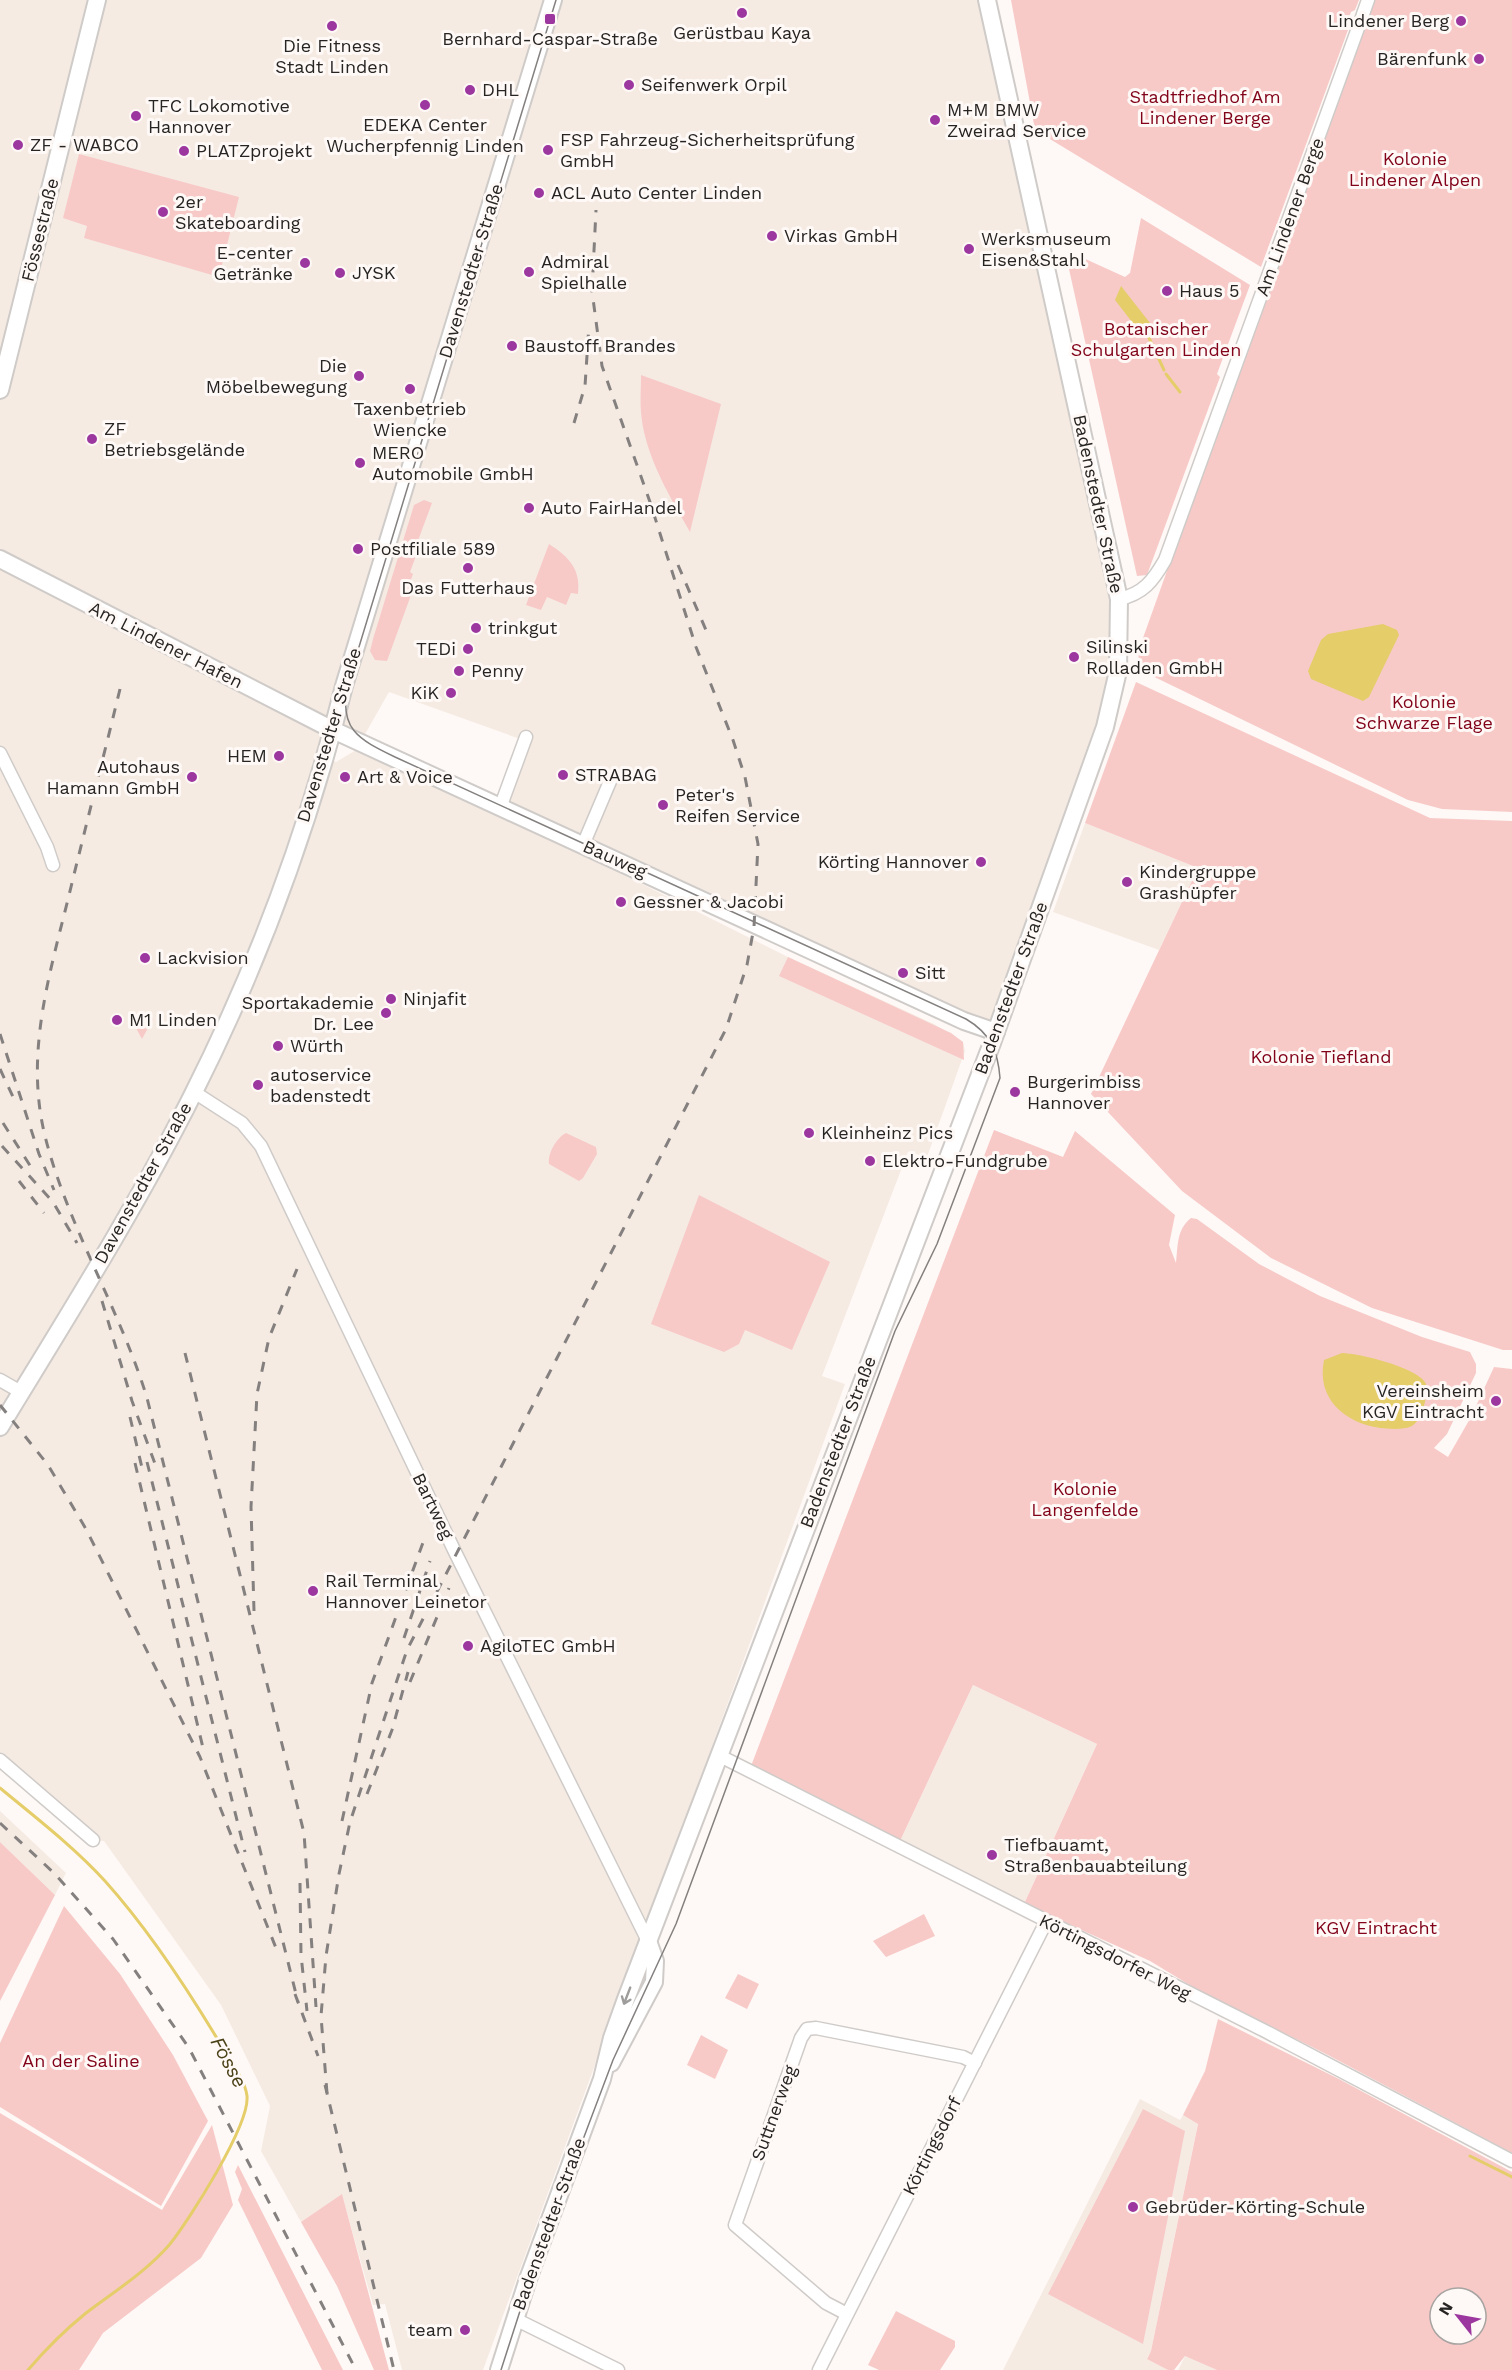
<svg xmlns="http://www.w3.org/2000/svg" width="1512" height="2370" font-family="'Work Sans',sans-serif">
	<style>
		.built { fill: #f6ebe3 }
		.green { fill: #f7cac8; fill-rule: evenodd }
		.water { fill: #e5cd6a }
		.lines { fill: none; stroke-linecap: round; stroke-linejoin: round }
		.stream { stroke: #e5cd6a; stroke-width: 3 }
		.street-casing { stroke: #cfcbc8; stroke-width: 15 }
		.secondary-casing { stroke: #cfcbc8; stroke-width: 20 }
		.street { stroke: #fff; stroke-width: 12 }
		.secondary { stroke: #fff; stroke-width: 16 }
		.tram { stroke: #84807f; stroke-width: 1.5 }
		.rail { stroke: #84807f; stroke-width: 3; stroke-dasharray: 10 10; stroke-linecap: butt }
		.oneway { stroke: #9e9d9c }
		.poi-dot { fill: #9b379e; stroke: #fef9f6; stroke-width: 2 }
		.labels { text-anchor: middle; stroke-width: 6; stroke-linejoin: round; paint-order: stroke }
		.poi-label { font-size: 18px; fill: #272524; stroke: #fef9f6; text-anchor: start }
		.park-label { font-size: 18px; fill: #810219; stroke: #fef9f6 }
		.street-label { font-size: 18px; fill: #272524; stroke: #fef9f6 }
		.water-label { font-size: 20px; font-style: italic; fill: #4c4219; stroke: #fef9f6 }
	</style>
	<rect width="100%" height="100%" fill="#fef9f6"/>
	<!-- built -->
	<g class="built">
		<polygon points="0,0 987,0 1119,599 1118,671 996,1032 499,806 523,740 389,692 360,743 333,730 325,757 336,762 356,750 410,774 572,849 788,957 934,1024 963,1042 965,1051 927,1157 908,1152 822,1376 845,1384 483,2370 402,2370 385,2304 373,2305 342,2195 301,2222 261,2151 270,2106 221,2005 104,1841 87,1840 0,1767"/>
		<polygon points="1085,823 1198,868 1159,950 1053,912"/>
		<polygon points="973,1685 1097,1744 1024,1904 900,1841"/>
		<polygon points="0,1811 66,1873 55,1895 0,1842"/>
		<polygon points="1140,2099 1180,2120 1183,2115 1198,2123 1151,2351 1147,2358 1168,2370 1003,2370"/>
		<polygon points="1185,2356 1189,2357 1217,2370 1178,2370"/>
	</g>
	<!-- green -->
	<g class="green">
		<polygon points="1011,0 1359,0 1355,10 1351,12 1345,27 1348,30 1261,267 1035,130"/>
		<polygon points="1371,0 1512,0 1512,812 1442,809 1408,800 1140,670 1138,652"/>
		<polygon points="79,154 239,197 219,277 84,238 87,226 63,218"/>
		<polygon points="1141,218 1250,285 1217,374 1220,377 1147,575 1137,576 1067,260 1070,252 1125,277 1130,273"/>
		<path d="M 641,375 L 721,404 L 690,532 C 670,497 644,454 641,412 C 640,400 641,388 641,375 Z"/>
		<polygon points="424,500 432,503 413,554 416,556 410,572 413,574 410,582 415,584 387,661 375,660 370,651 373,639 414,505"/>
		<path d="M 549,544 C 569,557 581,569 578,594 L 571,593 L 566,605 L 547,597 L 541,610 L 526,605 Z"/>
		<polygon points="1136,682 1430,818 1512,821 1512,1350 1503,1350 1372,1308 1271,1258 1182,1191 1091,1094 1198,868 1085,823"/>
		<polygon points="788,957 951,1033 963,1042 964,1060 779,976"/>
		<polygon points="145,1015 153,1019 142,1039 132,1021"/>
		<path d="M 994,1130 L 1063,1157 L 1075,1131 L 1175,1215 L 1169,1245 L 1176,1263 C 1178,1247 1176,1230 1191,1218 L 1197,1219 L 1259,1264 L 1320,1296 L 1422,1337 L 1470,1352 L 1476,1364 L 1476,1373 L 1447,1434 L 1434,1448 L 1448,1457 L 1471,1417 L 1494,1367 L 1512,1369 L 1512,2153 L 1326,2054 L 1198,1990 L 1150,1961 L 1024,1904 L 1097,1744 L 973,1685 L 900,1841 L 751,1766 Z"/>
		<path d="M 566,1133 L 596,1147 L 597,1154 L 583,1178 L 579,1181 L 549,1164 C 547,1154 557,1137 566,1133 Z"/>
		<polygon points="699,1195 830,1262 792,1350 745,1330 739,1344 724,1352 651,1324"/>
		<polygon points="0,1842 55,1895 0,2001"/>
		<polygon points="64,1906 120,1974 173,2055 208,2121 161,2206 0,2107 0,2043"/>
		<polygon points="924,1914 935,1936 886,1957 873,1941"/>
		<polygon points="738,1974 759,1984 747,2009 725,1998"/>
		<path d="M 1218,2019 L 1339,2079 L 1512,2172 L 1512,2370 L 1217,2370 L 1185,2356 L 1174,2370 L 1168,2370 L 1147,2359 L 1151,2351 L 1198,2124 L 1183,2115 L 1205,2071 ZM 1440,2298 L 1476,2298 L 1476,2334 L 1440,2334 Z"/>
		<polygon points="701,2035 728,2050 715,2079 687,2065"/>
		<polygon points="1143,2109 1185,2131 1143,2344 1048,2294"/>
		<polygon points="0,2113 162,2210 212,2125 233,2205 201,2258 103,2333 79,2370 0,2370"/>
		<polygon points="238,2165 343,2370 322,2370 238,2200 242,2189 235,2172"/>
		<polygon points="342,2194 389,2370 374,2370 337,2286 301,2222"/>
		<polygon points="896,2311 955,2341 955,2347 940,2370 879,2370 868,2365"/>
	</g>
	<!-- water -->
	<g class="water">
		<polygon points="1121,286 1150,323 1149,338 1142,335 1115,300"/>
		<polygon points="1383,624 1397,630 1399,635 1369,697 1363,701 1311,679 1308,671 1321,640 1328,634"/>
		<path d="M 1342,1353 C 1358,1353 1420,1368 1426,1384 C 1427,1389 1426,1397 1425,1402 C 1422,1412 1420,1420 1412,1426 C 1404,1430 1389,1429 1380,1428 C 1345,1423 1316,1399 1324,1360 Z"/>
	</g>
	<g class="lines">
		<!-- stream -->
		<g class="stream">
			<polyline points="1149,338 1164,370"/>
			<polyline points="1166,374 1180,392"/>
			<path d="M 0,1788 C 35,1817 74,1847 105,1881 C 148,1929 185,1985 218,2040 C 227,2056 245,2078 247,2096 C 250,2125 189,2220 170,2244 C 146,2272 115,2291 86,2313 C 65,2330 45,2350 28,2370"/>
			<polyline points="1470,2156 1512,2177"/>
		</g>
		<!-- street casing -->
		<g class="street-casing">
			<g id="street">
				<polyline points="1363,14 1368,0"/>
				<path d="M 1119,599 C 1143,594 1153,581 1165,560 L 1362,17"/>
				<polyline points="0,753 47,847 53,865"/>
				<polyline points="500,808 526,737"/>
				<polyline points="583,845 611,779"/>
				<polyline points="194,1092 242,1123 261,1146 455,1552 648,1941"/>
				<polyline points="0,1380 21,1392"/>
				<polyline points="718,1755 1265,2031 1512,2161"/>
				<polyline points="0,1760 93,1840"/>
				<polyline points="847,2314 826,2303 735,2225 801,2038 807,2029 816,2028 963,2057 975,2063"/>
				<polyline points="515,2319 618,2370"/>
				<polyline points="819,2370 1046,1922"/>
			</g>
		</g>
		<!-- secondary casing -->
		<g class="secondary-casing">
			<g id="secondary">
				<polyline points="0,390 97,0"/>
				<polyline points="0,559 333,730 964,1021 996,1032"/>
				<path d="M 0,1427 C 67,1317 136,1208 193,1094 C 258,965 309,826 344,686 L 553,0"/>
				<polyline points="611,2063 654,1982 655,1961 648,1941"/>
				<polyline points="499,2370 528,2279 602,2079 612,2038 626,1999 992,1043 1105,727 1118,671 1119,599 987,0"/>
			</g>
		</g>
		<!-- street -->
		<use href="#street" class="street"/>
		<!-- secondary -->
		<use href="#secondary" class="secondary"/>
		<!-- tram -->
		<path class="tram" d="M 501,2370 L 530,2280 L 613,2060 L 676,1924 L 895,1331 L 937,1244 L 1000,1078 C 998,1051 990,1033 966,1019 L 395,757 C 358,739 338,729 348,683 L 556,0"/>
		<!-- rail -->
		<g class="rail">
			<polyline points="574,423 585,386 589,325"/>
			<polyline points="678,565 709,637"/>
			<path d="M 120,689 C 104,755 87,821 71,887 C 51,970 24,1051 45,1136 C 67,1225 120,1309 147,1398 L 298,2002"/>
			<polyline points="0,1034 39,1154 54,1190"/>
			<polyline points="0,1069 14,1099"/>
			<polyline points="3,1123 31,1167"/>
			<polyline points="2,1146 53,1202 77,1243"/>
			<polyline points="19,1181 44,1213"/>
			<polyline points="102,1301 132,1401 158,1472"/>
			<polyline points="185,1353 304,1833 316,2007"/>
			<polyline points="0,1405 48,1465 86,1529 200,1757 276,1948"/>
			<polyline points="130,1417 143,1472"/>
			<polyline points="147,1462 245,1852"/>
			<polyline points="135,1463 204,1752"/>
			<polyline points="254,1611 251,1507 257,1394 269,1338 297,1269"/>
			<polyline points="404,1638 430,1561"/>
			<polyline points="410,1682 449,1588"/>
			<polyline points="367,1794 392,1730 408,1672"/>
			<polyline points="342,1821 372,1683 425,1537"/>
			<polyline points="0,1823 54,1873 113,1939 189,2048 356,2370"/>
			<polyline points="300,1883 301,1955 307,2011"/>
			<polyline points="295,1994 318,2056"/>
			<polyline points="325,2085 394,2370"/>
			<polyline points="327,2093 321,2016 326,1956 339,1874 350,1822 407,1650 726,1029 747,965 754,927 758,844 745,777 733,740 696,647 650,502 602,366 592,291 596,210"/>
		</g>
	</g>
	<!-- one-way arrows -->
	<defs><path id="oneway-shaft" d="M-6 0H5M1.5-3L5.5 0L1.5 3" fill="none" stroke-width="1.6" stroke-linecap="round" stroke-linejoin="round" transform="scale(1.5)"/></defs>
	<use class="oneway" href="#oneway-shaft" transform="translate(627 1996) rotate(111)"/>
	<!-- markers -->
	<g class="poi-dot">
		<circle cx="742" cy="13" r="6"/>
		<rect x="544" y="13" width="12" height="12" rx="3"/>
		<circle cx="1461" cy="21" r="6"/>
		<circle cx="332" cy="26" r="6"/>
		<circle cx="1479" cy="59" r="6"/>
		<circle cx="629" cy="85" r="6"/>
		<circle cx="470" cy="90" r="6"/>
		<circle cx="425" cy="105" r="6"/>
		<circle cx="136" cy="116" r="6"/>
		<circle cx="935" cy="120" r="6"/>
		<circle cx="18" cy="145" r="6"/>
		<circle cx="548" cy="150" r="6"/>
		<circle cx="184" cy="151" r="6"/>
		<circle cx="539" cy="193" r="6"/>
		<circle cx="163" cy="212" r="6"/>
		<circle cx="772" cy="236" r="6"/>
		<circle cx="969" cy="249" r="6"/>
		<circle cx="305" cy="263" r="6"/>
		<circle cx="529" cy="272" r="6"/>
		<circle cx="340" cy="273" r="6"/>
		<circle cx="1167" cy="291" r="6"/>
		<circle cx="512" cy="346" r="6"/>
		<circle cx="359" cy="376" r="6"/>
		<circle cx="410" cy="389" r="6"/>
		<circle cx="92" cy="439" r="6"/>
		<circle cx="360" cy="463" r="6"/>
		<circle cx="529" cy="508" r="6"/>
		<circle cx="358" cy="549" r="6"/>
		<circle cx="468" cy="568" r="6"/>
		<circle cx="476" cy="628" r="6"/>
		<circle cx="468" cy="649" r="6"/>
		<circle cx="1074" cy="657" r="6"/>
		<circle cx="459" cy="671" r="6"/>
		<circle cx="451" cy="693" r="6"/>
		<circle cx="279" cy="756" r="6"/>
		<circle cx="563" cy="775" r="6"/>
		<circle cx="192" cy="777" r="6"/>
		<circle cx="345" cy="777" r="6"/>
		<circle cx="663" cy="805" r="6"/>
		<circle cx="981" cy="862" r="6"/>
		<circle cx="1127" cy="882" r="6"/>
		<circle cx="621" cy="902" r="6"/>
		<circle cx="145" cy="958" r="6"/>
		<circle cx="903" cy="973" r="6"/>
		<circle cx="391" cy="999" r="6"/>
		<circle cx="386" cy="1013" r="6"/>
		<circle cx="117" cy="1020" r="6"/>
		<circle cx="278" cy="1046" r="6"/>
		<circle cx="258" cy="1085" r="6"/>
		<circle cx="1015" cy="1092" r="6"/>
		<circle cx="809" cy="1133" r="6"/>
		<circle cx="870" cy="1161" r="6"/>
		<circle cx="1496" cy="1401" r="6"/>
		<circle cx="313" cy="1591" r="6"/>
		<circle cx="468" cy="1646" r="6"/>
		<circle cx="992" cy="1855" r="6"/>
		<circle cx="1133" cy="2207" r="6"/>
		<circle cx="465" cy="2330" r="6"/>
	</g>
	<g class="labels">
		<!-- poi labels -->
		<g class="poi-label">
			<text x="1449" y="27" text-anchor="end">Lindener Berg</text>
			<text x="742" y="39" text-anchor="middle">Gerüstbau Kaya</text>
			<text x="550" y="45" text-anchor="middle">Bernhard-Caspar-Straße</text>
			<text x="332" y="52" text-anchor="middle">Die Fitness<tspan x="332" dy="21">Stadt Linden</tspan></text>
			<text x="1467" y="65" text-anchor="end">Bärenfunk</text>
			<text x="641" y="91">Seifenwerk Orpil</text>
			<text x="482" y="96">DHL</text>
			<text x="148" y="112">TFC Lokomotive<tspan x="148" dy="21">Hannover</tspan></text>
			<text x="947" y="116">M+M BMW<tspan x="947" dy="21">Zweirad Service</tspan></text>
			<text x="425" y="131" text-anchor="middle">EDEKA Center<tspan x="425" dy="21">Wucherpfennig Linden</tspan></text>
			<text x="560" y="146">FSP Fahrzeug-Sicherheitsprüfung<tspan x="560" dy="21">GmbH</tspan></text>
			<text x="30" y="151">ZF - WABCO</text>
			<text x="196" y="157">PLATZprojekt</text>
			<text x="551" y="199">ACL Auto Center Linden</text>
			<text x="175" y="208">2er<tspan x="175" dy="21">Skateboarding</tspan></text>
			<text x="784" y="242">Virkas GmbH</text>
			<text x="981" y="245">Werksmuseum<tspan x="981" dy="21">Eisen&amp;Stahl</tspan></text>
			<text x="293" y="259" text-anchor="end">E-center<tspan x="293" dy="21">Getränke</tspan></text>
			<text x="541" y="268">Admiral<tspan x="541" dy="21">Spielhalle</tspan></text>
			<text x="352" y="279">JYSK</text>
			<text x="1179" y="297">Haus 5</text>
			<text x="524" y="352">Baustoff Brandes</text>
			<text x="347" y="372" text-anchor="end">Die<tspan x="347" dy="21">Möbelbewegung</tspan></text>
			<text x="410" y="415" text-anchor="middle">Taxenbetrieb<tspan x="410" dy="21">Wiencke</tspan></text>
			<text x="104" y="435">ZF<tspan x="104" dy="21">Betriebsgelände</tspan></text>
			<text x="372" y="459">MERO<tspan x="372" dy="21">Automobile GmbH</tspan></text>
			<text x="541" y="514">Auto FairHandel</text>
			<text x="370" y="555">Postfiliale 589</text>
			<text x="468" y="594" text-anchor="middle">Das Futterhaus</text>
			<text x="488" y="634">trinkgut</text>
			<text x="1086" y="653">Silinski<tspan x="1086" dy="21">Rolladen GmbH</tspan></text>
			<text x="456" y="655" text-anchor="end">TEDi</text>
			<text x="471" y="677">Penny</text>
			<text x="439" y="699" text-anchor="end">KiK</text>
			<text x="267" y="762" text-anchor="end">HEM</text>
			<text x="180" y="773" text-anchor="end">Autohaus<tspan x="180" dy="21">Hamann GmbH</tspan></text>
			<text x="575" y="781">STRABAG</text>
			<text x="357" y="783">Art &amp; Voice</text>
			<text x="675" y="801">Peter's<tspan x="675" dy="21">Reifen Service</tspan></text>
			<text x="969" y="868" text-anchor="end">Körting Hannover</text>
			<text x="1139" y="878">Kindergruppe<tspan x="1139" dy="21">Grashüpfer</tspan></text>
			<text x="633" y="908">Gessner &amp; Jacobi</text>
			<text x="157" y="964">Lackvision</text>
			<text x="915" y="979">Sitt</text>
			<text x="403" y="1005">Ninjafit</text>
			<text x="374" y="1009" text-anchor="end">Sportakademie<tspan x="374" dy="21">Dr. Lee</tspan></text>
			<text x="129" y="1026">M1 Linden</text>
			<text x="290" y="1052">Würth</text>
			<text x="270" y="1081">autoservice<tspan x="270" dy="21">badenstedt</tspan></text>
			<text x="1027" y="1088">Burgerimbiss<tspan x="1027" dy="21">Hannover</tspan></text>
			<text x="821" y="1139">Kleinheinz Pics</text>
			<text x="882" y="1167">Elektro-Fundgrube</text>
			<text x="1484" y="1397" text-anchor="end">Vereinsheim<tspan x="1484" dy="21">KGV Eintracht</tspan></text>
			<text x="325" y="1587">Rail Terminal<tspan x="325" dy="21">Hannover Leinetor</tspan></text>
			<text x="480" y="1652">AgiloTEC GmbH</text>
			<text x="1004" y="1851">Tiefbauamt,<tspan x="1004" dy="21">Straßenbauabteilung</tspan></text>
			<text x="1145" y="2213">Gebrüder-Körting-Schule</text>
			<text x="453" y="2336" text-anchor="end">team</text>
		</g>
		<!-- park labels -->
		<g class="park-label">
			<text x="1205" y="103">Stadtfriedhof Am<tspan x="1205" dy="21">Lindener Berge</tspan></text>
			<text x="1415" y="165">Kolonie<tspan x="1415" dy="21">Lindener Alpen</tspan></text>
			<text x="1156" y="335">Botanischer<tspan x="1156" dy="21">Schulgarten Linden</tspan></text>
			<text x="1424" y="708">Kolonie<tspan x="1424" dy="21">Schwarze Flage</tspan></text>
			<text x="1321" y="1063">Kolonie Tiefland</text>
			<text x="1085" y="1495">Kolonie<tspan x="1085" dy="21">Langenfelde</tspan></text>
			<text x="1376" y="1934">KGV Eintracht</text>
			<text x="81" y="2067">An der Saline</text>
		</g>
		<!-- street labels -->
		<g class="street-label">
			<text transform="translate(1290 217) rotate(-70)" y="6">Am Lindener Berge</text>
			<text transform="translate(40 230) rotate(-76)" y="6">Fössestraße</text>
			<text transform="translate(471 271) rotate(-73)" y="6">Davenstedter Straße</text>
			<text transform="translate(1098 504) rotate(78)" y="6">Badenstedter Straße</text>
			<text transform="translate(166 645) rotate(27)" y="6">Am Lindener Hafen</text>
			<text transform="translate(329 735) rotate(-73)" y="6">Davenstedter Straße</text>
			<text transform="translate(615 859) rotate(24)" y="6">Bauweg</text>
			<text transform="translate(1011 988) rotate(-70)" y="6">Badenstedter Straße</text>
			<text transform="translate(143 1183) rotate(-61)" y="6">Davenstedter Straße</text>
			<text transform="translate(838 1442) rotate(-69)" y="6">Badenstedter Straße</text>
			<text transform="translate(433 1506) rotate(64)" y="6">Bartweg</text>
			<text transform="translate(1115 1957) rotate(27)" y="6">Körtingsdorfer Weg</text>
			<text transform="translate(774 2113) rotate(-70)" y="6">Suttnerweg</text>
			<text transform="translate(932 2146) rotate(-63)" y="6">Körtingsdorf</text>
			<text transform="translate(549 2224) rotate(-70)" y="6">Badenstedter Straße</text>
		</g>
		<!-- water labels -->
		<g class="water-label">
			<text transform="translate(229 2062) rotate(62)" y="7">Fösse</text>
		</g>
	</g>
	<!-- north arrow -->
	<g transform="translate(1458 2316) rotate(301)"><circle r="28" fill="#fef9f6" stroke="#a8a4a2" stroke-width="1.5"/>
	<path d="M0-4.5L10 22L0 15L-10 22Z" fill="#9b379e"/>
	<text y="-9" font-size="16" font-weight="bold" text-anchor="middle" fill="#272524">N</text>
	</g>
</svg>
